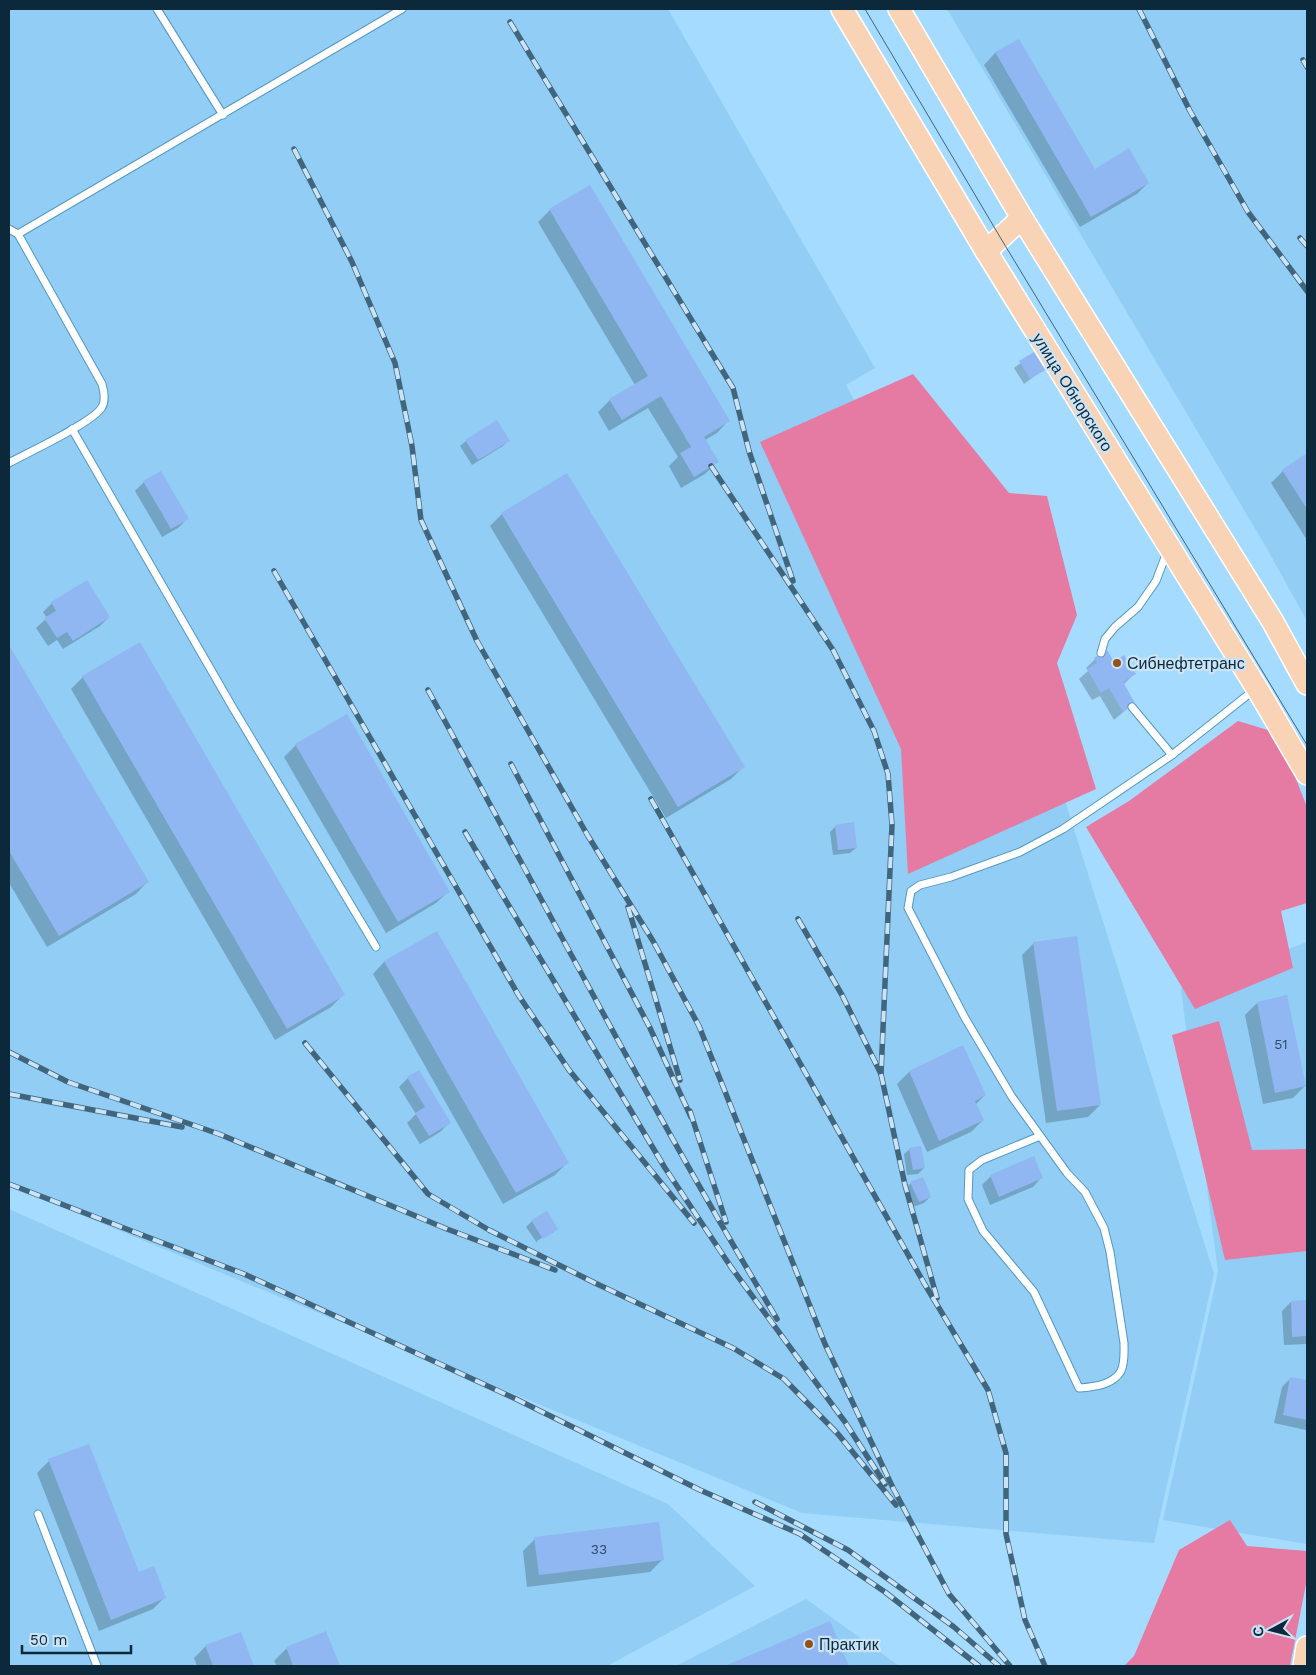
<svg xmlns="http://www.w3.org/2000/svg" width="1316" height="1675" font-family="'Work Sans',sans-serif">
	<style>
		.built { fill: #91cdf4 }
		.forest { fill: #e57ba2 }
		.shadow { fill: #0003 }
		.building { fill: #90b7f1 }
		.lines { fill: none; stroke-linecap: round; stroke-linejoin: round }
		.lane-casing { stroke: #5498c2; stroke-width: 9 }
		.primary-casing { stroke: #fff; stroke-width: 24 }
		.lane { stroke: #fff; stroke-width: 7 }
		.primary { stroke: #f9d3b6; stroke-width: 21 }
		.tram { stroke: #40657d; stroke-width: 1 }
		.rail-casing { stroke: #40657d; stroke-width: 5.5 }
		.rail { stroke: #cae4f6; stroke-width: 4; stroke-dasharray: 11; stroke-linecap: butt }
		.poi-dot { fill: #92531a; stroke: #cae4f6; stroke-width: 2 }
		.labels { text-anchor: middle; stroke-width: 4.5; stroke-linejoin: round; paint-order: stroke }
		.number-label { font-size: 14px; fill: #2d4c68 }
		.street-label { font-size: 16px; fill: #0c293b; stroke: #cae4f6 }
		.poi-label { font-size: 16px; fill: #0c293b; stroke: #cae4f6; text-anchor: start }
	</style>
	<rect width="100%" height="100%" fill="#a5dbff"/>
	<!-- built -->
	<g class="built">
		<polygon points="9,9 668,9 875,368 846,385 1061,788 1214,1274 1154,1543 802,1513 9,1185"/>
		<polygon points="947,9 1307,9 1307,621 1266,547"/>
		<polygon points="1307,942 1307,1544 1163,1520 1218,1272 1181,989"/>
		<polygon points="9,1209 668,1504 755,1586 607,1666 9,1666"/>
		<polygon points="806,1599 899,1666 676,1666"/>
	</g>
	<!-- forest -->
	<g class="forest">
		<polygon points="913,374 1009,493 1047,496 1077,615 1057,663 1096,789 908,874 901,749 760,442"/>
		<polygon points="1238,721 1278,733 1307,807 1307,903 1281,911 1293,968 1195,1009 1086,827 1129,801"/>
		<polygon points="1219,1021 1252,1150 1307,1149 1307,1251 1225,1260 1172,1035"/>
		<polygon points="1230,1520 1247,1546 1307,1551 1307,1579 1290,1666 1124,1666 1134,1656 1179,1550"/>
	</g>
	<!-- shadow -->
	<g class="shadow">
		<polygon points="1018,40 1094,170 1148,183 1137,194 1080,227 984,65 995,53"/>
		<polygon points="550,210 728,421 717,433 705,440 717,462 705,474 681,488 669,466 678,457 648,408 609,431 598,412 610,400 635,385 538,222"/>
		<polygon points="1033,354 1043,370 1024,384 1014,368"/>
		<polygon points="466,441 508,441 503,446 472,465 460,446"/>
		<polygon points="1307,455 1307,540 1271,483 1283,471"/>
		<polygon points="144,482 187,519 178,528 162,537 135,491"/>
		<polygon points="502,514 743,767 731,779 666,818 490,526"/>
		<polygon points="52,603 109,617 100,626 63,649 57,640 48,646 36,628 47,618 43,612"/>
		<polygon points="9,647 147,882 136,894 47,947 9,883"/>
		<polygon points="1107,652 1113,663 1134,674 1123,685 1134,703 1114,720 1100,696 1092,700 1079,679 1088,671 1086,668 1095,659 1101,659"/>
		<polygon points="83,677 343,995 331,1007 275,1040 71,689"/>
		<polygon points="296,745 448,892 436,903 386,933 284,757"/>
		<polygon points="836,826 856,848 850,853 833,855 830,832"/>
		<polygon points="436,933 567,1163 555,1175 503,1204 373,974 384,962"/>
		<polygon points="1034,943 1100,1105 1088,1117 1046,1123 1022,955"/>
		<polygon points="1257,1003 1305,1086 1293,1098 1263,1104 1245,1015"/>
		<polygon points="963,1047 985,1095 976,1104 983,1120 971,1132 927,1152 897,1084 909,1072"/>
		<polygon points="408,1078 449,1123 440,1132 420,1144 407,1123 416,1114 399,1087"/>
		<polygon points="910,1149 924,1168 918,1174 907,1175 904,1154"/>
		<polygon points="991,1176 1041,1178 1033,1187 990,1205 982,1185"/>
		<polygon points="911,1183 930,1197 924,1203 913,1207 905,1189"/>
		<polygon points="532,1221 557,1229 552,1233 552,1231 537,1241 537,1243 526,1227"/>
		<polygon points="1307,1301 1307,1344 1284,1345 1282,1311 1291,1302"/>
		<polygon points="1291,1378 1307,1381 1307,1428 1306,1430 1274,1423 1282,1387"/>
		<polygon points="49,1461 138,1574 165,1597 153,1609 99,1631 37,1473"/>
		<polygon points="535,1539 662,1560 650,1572 527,1587 523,1551"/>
		<polygon points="830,1623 848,1666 728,1666"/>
		<polygon points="240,1633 252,1666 197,1666 194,1658 206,1646"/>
		<polygon points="325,1633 339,1666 277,1666 274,1661 286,1649"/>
	</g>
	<!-- building -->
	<g class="building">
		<polygon points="1019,39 1095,169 1129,148 1149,183 1091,217 995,52"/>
		<polygon points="590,185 730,421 704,437 719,462 694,477 680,453 691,447 661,396 622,420 609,399 648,376 549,209"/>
		<polygon points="1034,352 1045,370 1030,379 1019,361"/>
		<polygon points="497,420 510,441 478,460 465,440"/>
		<polygon points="1307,453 1307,509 1282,470"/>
		<polygon points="161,471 189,519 171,529 143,481"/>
		<polygon points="567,473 745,767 678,807 501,513"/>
		<polygon points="87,580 110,617 73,641 67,632 57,638 44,618 56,611 51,602"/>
		<polygon points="140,642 345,995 287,1029 82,676"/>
		<polygon points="9,645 149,882 59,936 9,851"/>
		<polygon points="1107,650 1114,662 1124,655 1136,674 1123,682 1135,703 1129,703 1127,706 1127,709 1123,712 1109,688 1101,693 1087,669 1097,663 1094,658 1097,656 1103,658"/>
		<polygon points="347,714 450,892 398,922 295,744"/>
		<polygon points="854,822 857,848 838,850 835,825"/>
		<polygon points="437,931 569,1163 516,1193 384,961"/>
		<polygon points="1077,936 1101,1105 1057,1111 1033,942"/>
		<polygon points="1287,995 1306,1086 1275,1093 1257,1002"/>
		<polygon points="963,1045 986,1095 975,1101 984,1120 939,1141 909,1071"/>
		<polygon points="419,1070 451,1123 429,1136 415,1113 425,1107 407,1077"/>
		<polygon points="921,1146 925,1168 913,1170 909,1148"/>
		<polygon points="1034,1156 1043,1178 999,1197 990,1175"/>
		<polygon points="923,1177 931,1197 919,1202 910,1182"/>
		<polygon points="547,1211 558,1229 543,1239 531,1220"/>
		<polygon points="1307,1300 1307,1336 1292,1337 1291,1301"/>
		<polygon points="1290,1377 1307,1380 1307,1420 1283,1415"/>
		<polygon points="89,1444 139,1572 154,1566 166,1598 111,1620 48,1459"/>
		<polygon points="659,1522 664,1560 539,1575 534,1537"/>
		<polygon points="830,1621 849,1666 725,1666"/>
		<polygon points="326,1631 340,1666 293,1666 286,1647"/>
		<polygon points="241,1632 254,1666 213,1666 205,1645"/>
	</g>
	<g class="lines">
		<!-- lane casing -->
		<g class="lane-casing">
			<g id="lane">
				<polyline points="157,9 223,115"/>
				<polyline points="9,229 18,234"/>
				<polyline points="72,429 233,708 376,947"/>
				<path d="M 9,463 C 27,453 94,422 102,407 C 106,400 104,391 102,384 L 18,234 L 402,9"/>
				<polyline points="1101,653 1105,639 1115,627 1138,607 1156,581 1167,552"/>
				<polyline points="1132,707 1172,755 1249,694 1257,691"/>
				<path d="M 1040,1136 L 982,1160 L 969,1170 L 968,1199 L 983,1231 L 1034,1292 L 1079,1388 C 1094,1387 1113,1385 1121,1371 C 1125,1363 1124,1351 1124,1343 L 1110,1252 L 1104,1228 L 1085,1192 L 1067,1173 L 1012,1097 L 965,1018 L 908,908 L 911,891 L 920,885 L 951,877 L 1020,852 L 1063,829 L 1172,755"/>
				<polyline points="38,1514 97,1666"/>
			</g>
		</g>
		<!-- primary casing -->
		<g class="primary-casing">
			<g id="primary">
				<polyline points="842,9 986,251 1258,690 1307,774"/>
				<polyline points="899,9 1022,218 1273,622 1307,684"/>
				<polyline points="986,251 1022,218"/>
				<polyline points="1304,1666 1307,1647"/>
			</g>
		</g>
		<!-- lane -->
		<use href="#lane" class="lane"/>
		<!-- primary -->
		<use href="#primary" class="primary"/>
		<!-- tram -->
		<polyline class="tram" points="865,9 1000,237 1307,745"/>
		<!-- rail casing -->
		<g class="rail-casing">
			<g id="rail">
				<polyline points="1139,9 1190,111 1248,212 1307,291"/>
				<polyline points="510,22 733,388 749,451 793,581"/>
				<polyline points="1303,60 1307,67"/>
				<polyline points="294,149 352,262 395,363 412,446 421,520 477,641 588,836 653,941 699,1026 825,1344 893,1488 949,1594 1010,1666"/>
				<polyline points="1300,238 1307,246"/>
				<polyline points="711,466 833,650 874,731 888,774 892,825 881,1074"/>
				<polyline points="274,571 519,996 569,1070 694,1223"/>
				<path d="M 428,690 C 543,901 654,1114 777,1319"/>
				<polyline points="511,764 650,1028 691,1117"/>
				<polyline points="651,799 924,1283 988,1390 1006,1453 1006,1534 1025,1620 1045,1666"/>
				<polyline points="465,832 665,1168 731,1267 845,1422 885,1484"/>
				<polyline points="628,907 680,1080"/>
				<polyline points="798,919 842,995 881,1074 905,1185 937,1298"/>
				<polyline points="305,1043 428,1194 489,1230 595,1283 733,1348 784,1379 838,1434 896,1505"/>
				<polyline points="9,1052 68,1082 219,1134 447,1229 555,1270"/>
				<polyline points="9,1094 182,1127"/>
				<polyline points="690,1111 726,1222"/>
				<polyline points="9,1184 244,1274 516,1399 700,1490 800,1534 885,1592 979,1666"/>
				<polyline points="755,1502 848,1550 954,1627 999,1666"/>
			</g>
		</g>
		<!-- rail -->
		<use href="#rail" class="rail"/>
	</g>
	<!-- markers -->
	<g class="poi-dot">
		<circle cx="1117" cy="663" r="5"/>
		<circle cx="809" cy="1644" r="5"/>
	</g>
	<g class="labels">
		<!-- number labels -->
		<g class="number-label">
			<text x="1281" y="1049">51</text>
			<text x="599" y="1554">33</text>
		</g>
		<!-- street labels -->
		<g class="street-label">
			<text transform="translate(1073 392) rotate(58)" y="6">улица Обнорского</text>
		</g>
		<!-- poi labels -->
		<g class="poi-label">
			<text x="1127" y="669">Сибнефтетранс</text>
			<text x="819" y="1650">Практик</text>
		</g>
	</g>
	<!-- border -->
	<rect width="1316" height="1675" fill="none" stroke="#0c293b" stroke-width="20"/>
	<!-- north arrow -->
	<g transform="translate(1271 1630) rotate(263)" stroke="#cae4f6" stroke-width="4" paint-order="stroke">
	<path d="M0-4L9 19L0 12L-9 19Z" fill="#0c293b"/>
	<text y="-8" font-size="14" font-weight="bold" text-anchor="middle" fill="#0c293b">С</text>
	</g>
	<!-- scale -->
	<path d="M22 1645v8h109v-8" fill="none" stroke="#0c293b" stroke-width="2.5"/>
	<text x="30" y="1645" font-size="15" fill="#0c293b" stroke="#cae4f6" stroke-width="4" paint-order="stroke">50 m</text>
</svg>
